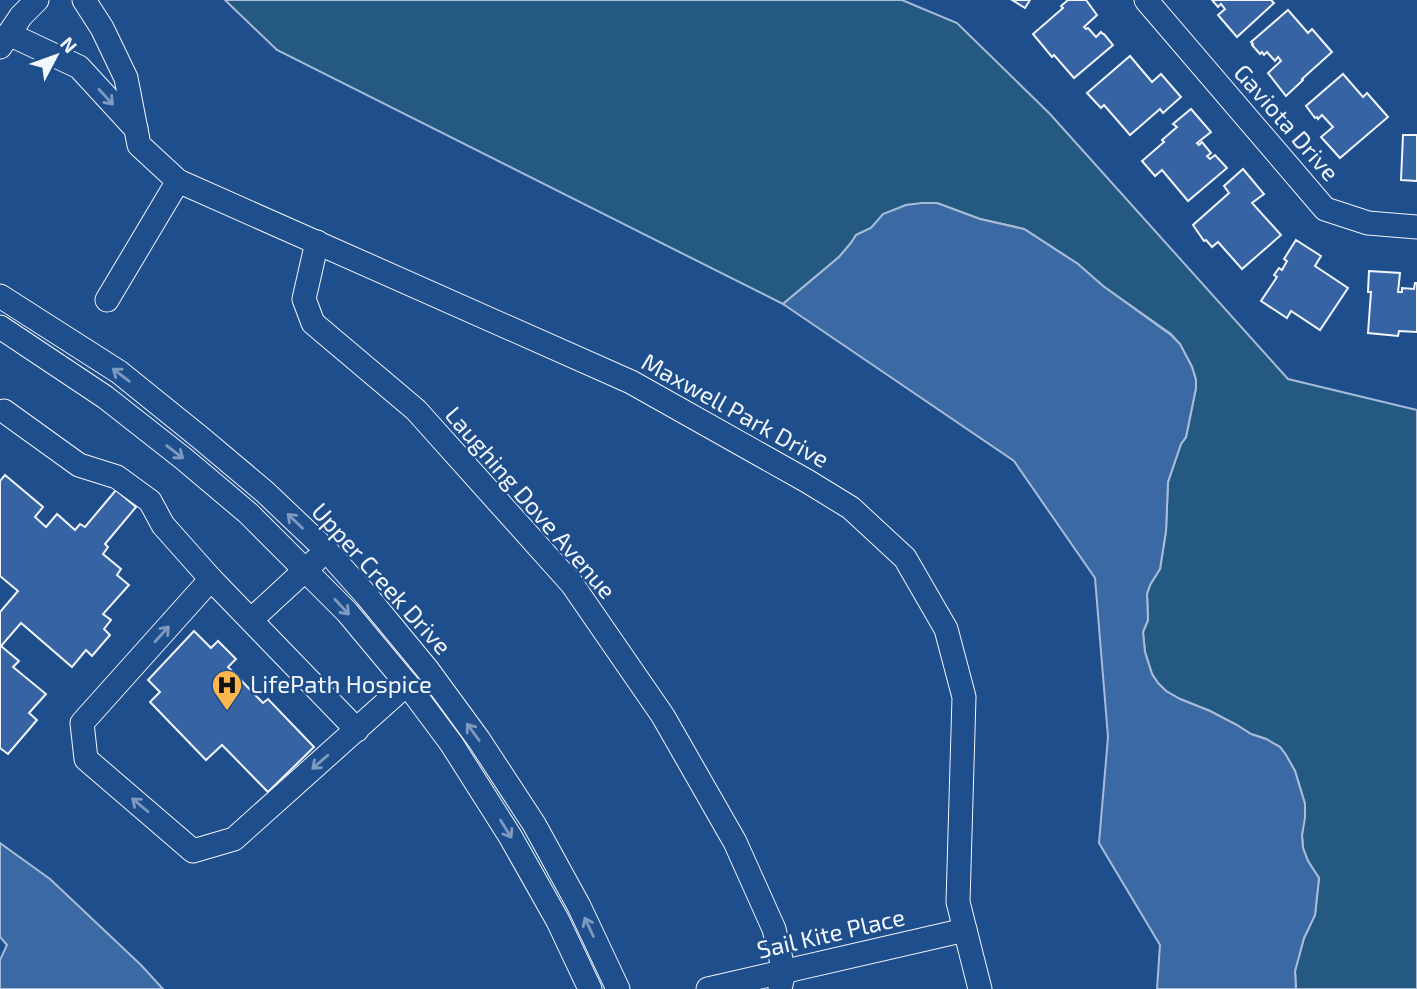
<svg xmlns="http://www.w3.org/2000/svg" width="1417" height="989" font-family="'Exo 2',sans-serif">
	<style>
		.green { fill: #245a82; stroke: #a8bbd7; stroke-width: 2 }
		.water { fill: #3b69a3; stroke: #a8bbd7; stroke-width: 2 }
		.building { fill: #3563a3; stroke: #f2f6ff; stroke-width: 2 }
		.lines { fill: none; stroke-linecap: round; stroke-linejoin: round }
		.minor-casing { stroke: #f2f6ff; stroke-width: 25 }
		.minor { stroke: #1f4e8c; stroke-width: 23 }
		.oneway { stroke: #7e9ac0 }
		.labels { text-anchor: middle; stroke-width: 5; stroke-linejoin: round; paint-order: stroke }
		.street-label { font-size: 24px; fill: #f2f6ff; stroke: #1f4e8c }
		.poi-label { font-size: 24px; fill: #f2f6ff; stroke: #1f4e8c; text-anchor: start }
	</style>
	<rect width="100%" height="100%" fill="#1f4e8c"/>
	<!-- green -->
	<polygon class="green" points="225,0 902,0 957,23 1050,114 1288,379 1417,410 1417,989 1296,989 1295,971 1304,938 1315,915 1319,878 1308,861 1303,848 1302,835 1305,804 1295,771 1286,755 1280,747 1266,739 1251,734 1237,725 1210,711 1180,699 1166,691 1158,683 1152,674 1145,652 1143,632 1148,620 1147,594 1150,585 1160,569 1166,531 1168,482 1181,444 1186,437 1196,388 1196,380 1192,367 1180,344 1171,334 1103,286 1078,264 1024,229 980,219 937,203 906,205 883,215 871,228 856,235 851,243 839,257 783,304 277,50"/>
	<!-- water -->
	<g class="water">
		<polygon points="922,203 937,203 980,219 1024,229 1078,264 1103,286 1171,335 1180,344 1192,367 1196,380 1196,388 1186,437 1181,444 1168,482 1166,531 1160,569 1150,585 1147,594 1148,620 1143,632 1145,652 1152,674 1158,683 1166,691 1180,699 1210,711 1237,725 1251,734 1266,739 1280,747 1286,755 1295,771 1305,804 1305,818 1302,835 1303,848 1308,861 1319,878 1315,915 1304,938 1295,971 1296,989 1157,989 1160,945 1099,843 1108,737 1095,578 1014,461 783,304 839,257 851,243 856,235 871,228 883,214 906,205"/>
		<polygon points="0,843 50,879 141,965 163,989 0,989 0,960 7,945 0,937"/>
	</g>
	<!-- building -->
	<g class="building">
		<polygon points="1012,0 1030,0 1025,8"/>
		<polygon points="1068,0 1086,0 1097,15 1084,27 1086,29 1088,28 1096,37 1101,32 1103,34 1104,34 1113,45 1074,78 1054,55 1052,57 1033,34 1063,8 1061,6"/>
		<polygon points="1212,0 1271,0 1274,3 1237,37 1218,15 1225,9 1221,4 1218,7"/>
		<polygon points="1288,10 1308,33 1312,29 1332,52 1302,79 1303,80 1286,96 1268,73 1281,61 1278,57 1275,61 1267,52 1264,55 1262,52 1260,54 1252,45 1253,44 1251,42"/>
		<polygon points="1130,56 1152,82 1161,74 1181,97 1163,113 1160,109 1130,135 1104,105 1101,108 1087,93"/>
		<polygon points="1343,74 1363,97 1367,93 1388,117 1340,158 1321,137 1333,127 1322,115 1318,119 1317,117 1315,118 1306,106"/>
		<polygon points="1191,109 1211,132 1197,143 1199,145 1202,142 1211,153 1207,156 1210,159 1215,155 1227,168 1188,201 1162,170 1155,176 1142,161 1164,142 1162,140 1177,127 1173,124"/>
		<polygon points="1403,135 1417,135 1417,181 1401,180"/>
		<polygon points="1243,169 1264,194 1252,203 1281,235 1242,269 1218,242 1212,247 1206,240 1204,241 1193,225 1229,193 1224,186"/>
		<polygon points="1296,240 1321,256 1315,266 1348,288 1320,330 1291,311 1287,318 1261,301 1277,277 1274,275 1279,268 1282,270 1287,261 1284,259"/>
		<polygon points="1369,271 1400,273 1398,292 1402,292 1402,288 1414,289 1415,283 1417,283 1417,332 1399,331 1398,336 1368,333 1371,292 1368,292"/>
		<polygon points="5,475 43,507 35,517 46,527 57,514 75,530 80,524 85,527 116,490 136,507 105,544 108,547 103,554 121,569 117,575 129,585 103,614 111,620 104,629 110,635 92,656 86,650 72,667 21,623 1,646 19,661 13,667 46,694 29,713 37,720 8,754 0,748 0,612 18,591 0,576 0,481"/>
		<polygon points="194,631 211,648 218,641 236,659 228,667 263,703 268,699 314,747 268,792 222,745 206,760 150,702 160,692 148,680"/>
	</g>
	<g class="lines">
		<!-- minor casing -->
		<g class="minor-casing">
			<g id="minor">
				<polyline points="84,0 102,28 126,78 139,145 178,181 631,382 807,481 851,508 905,558 946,629 964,697 958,902 980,989"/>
				<polyline points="1146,0 1325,209 1368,223 1417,227"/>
				<polyline points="9,34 79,67 136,129"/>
				<polyline points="0,47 21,16 37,0"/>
				<polyline points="317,242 304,299 313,323 416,410 572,584 663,716 735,842 774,929 784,972 780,989"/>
				<polyline points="0,296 119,372 202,439 265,492 326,550 366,595 427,669 479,740 534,824 579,906 618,989"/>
				<polyline points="107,300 178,181"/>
				<polyline points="0,327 105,397 184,459 248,513 347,612 407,684 451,743 510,836 558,921 590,989"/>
				<polyline points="4,411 79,465 117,477 150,501 163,525 211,579"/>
				<polyline points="252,619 316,560"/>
				<polyline points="357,730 211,579 82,723 86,759 193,851 234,839 407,684"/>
				<polyline points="708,989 965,930"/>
			</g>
		</g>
		<!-- minor -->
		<use href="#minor" class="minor"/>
	</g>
	<!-- one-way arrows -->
	<defs><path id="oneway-shaft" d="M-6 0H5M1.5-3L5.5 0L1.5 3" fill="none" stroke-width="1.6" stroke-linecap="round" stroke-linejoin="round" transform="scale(1.75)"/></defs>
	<g class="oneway">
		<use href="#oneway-shaft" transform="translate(106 97) rotate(47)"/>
		<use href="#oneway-shaft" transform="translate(121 375) rotate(-143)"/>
		<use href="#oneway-shaft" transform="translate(175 452) rotate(38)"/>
		<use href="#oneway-shaft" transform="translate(295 521) rotate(-136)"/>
		<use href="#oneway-shaft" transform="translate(342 607) rotate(47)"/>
		<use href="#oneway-shaft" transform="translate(162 634) rotate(-48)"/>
		<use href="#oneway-shaft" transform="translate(473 732) rotate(-126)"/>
		<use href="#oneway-shaft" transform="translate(320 762) rotate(139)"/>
		<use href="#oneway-shaft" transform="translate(140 805) rotate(-140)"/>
		<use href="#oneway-shaft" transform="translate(506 829) rotate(58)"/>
		<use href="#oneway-shaft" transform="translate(589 927) rotate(-115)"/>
	</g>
	<!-- icons -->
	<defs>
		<g id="hospital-pin" transform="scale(1.575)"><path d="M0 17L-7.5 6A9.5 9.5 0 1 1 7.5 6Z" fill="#ffb74d" stroke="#1f4e8c"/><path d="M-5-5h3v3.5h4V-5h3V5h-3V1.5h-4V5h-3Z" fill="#111"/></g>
	</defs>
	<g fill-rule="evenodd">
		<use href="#hospital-pin" x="227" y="685"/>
	</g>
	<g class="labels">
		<!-- street labels -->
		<g class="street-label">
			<text transform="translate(1286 123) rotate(49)" y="8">Gaviota Drive</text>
			<text transform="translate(735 411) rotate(29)" y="8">Maxwell Park Drive</text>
			<text transform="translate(530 503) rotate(49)" y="8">Laughing Dove Avenue</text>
			<text transform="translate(381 579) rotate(48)" y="8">Upper Creek Drive</text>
			<text transform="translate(831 934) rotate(-13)" y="8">Sail Kite Place</text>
		</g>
		<!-- poi labels -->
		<g class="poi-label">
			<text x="250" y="693">LifePath Hospice</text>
		</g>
	</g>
	<!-- north arrow -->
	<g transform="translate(56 56) rotate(49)" stroke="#1f4e8c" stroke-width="5" paint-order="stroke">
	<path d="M0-5L12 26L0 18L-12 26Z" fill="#f2f6ff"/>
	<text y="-10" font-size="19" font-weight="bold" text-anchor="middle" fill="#f2f6ff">N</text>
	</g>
</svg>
